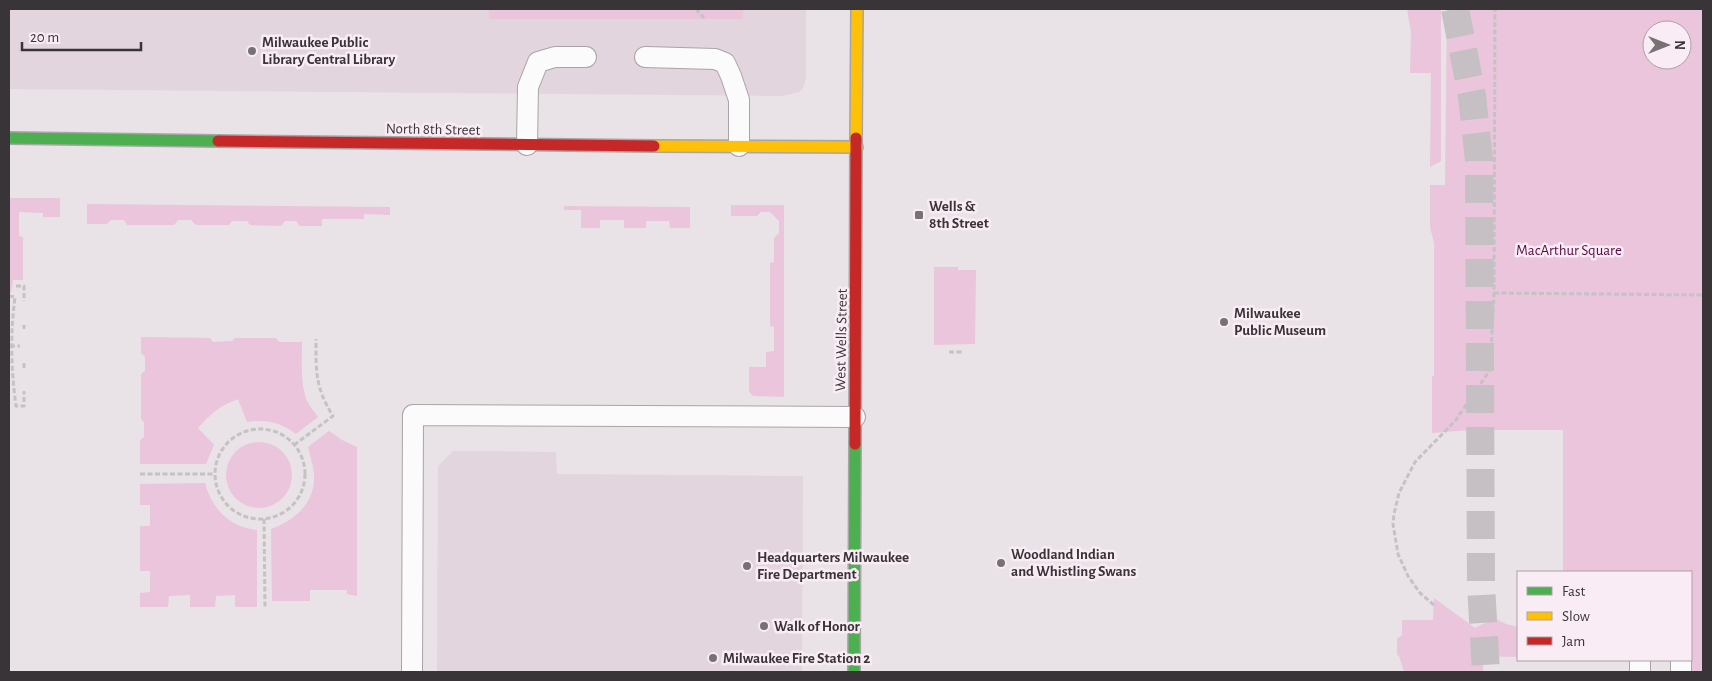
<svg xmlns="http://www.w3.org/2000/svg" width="1712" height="681" font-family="'Alegreya Sans',sans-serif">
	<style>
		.built { fill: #e3d5dd }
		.green { fill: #eac5dc; fill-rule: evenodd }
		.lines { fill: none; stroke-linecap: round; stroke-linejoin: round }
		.highway-tunnel { stroke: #c6bfc3; stroke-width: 28; stroke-dasharray: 28 14; stroke-linecap: butt }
		.lane-casing { stroke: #a9a4a7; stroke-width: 22 }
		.fast-casing { stroke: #a9a4a7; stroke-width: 14 }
		.slow-casing { stroke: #a9a4a7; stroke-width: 14 }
		.jam-casing { stroke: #a9a4a7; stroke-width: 14 }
		.path { stroke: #c5c2c4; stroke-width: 3; stroke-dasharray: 5 2.5; stroke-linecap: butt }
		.lane { stroke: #fcfbfb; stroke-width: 20 }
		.fast { stroke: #4caf50; stroke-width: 11 }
		.slow { stroke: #ffc107; stroke-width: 11 }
		.jam { stroke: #c62828; stroke-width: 11 }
		.poi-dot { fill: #777174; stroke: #f9ecf4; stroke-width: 2 }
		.labels { text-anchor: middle; stroke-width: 5; stroke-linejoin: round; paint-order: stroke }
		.poi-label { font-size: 15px; font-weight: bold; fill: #393437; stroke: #f9ecf4; text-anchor: start }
		.street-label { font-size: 15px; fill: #393437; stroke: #f9ecf4 }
		.park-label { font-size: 15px; fill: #570d43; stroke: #f9ecf4 }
	</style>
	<rect width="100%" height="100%" fill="#e9e2e6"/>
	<!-- built -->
	<g class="built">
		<polygon points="9,9 806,9 806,79 803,88 799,92 782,96 9,89"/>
		<polygon points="453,451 556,452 557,474 803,476 802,672 437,672 438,466"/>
	</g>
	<!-- green -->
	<g class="green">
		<rect x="489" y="9" width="254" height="10"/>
		<polygon points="1407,9 1441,9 1441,161 1430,167 1431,73 1410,73 1411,32"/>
		<path d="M 1447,9 L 1703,9 L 1703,672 L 1691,672 L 1690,660 L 1691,572 L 1563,572 L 1563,430 L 1469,430 L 1432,433 L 1432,376 L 1434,376 L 1434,243 L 1430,227 L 1430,185 L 1445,185 ZM 1652,30 L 1682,30 L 1682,60 L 1652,60 Z"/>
		<polygon points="9,198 60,198 60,217 43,217 43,213 19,212 19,236 23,237 23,280 13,280 11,292 9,292"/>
		<polygon points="87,204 390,207 390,215 364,214 364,219 322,219 322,226 300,226 296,221 285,221 281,226 250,225 247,221 232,221 229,225 196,225 191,220 178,220 174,225 127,225 124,220 111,220 107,224 87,224"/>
		<polygon points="731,205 784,205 784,397 753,396 749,391 749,367 766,367 766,352 774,351 774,327 770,326 770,263 774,262 774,238 779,233 779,221 770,212 761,212 757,216 731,216"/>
		<polygon points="564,206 690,207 690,228 670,228 669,221 646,221 646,228 624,228 624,220 600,220 600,228 581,228 581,210 564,210"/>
		<polygon points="934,267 958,267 958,270 976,270 975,344 934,345"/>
		<path d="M 141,337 L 210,338 L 213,342 L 232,341 L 235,338 L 276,338 L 279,342 L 302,342 C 302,361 300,383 307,401 C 310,407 315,412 318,417 L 296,434 C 281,422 265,419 247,422 L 238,399 C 221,405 210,414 198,428 L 214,445 L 206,464 L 140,464 L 140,440 L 144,437 L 144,422 L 141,419 L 141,374 L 145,371 L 145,357 L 141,353 Z"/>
		<path d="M 329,431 L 342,440 L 357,447 L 357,596 L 347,594 L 347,590 L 310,590 L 310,601 L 272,601 L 271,529 C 296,520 316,502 314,474 C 313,464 310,456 308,447 Z"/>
		<circle cx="259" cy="475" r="33"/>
		<path d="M 205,483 C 212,509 229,527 257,530 L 257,607 L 235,607 L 235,595 L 216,596 L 215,607 L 190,607 L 190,595 L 169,596 L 168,607 L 140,607 L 140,593 L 150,592 L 150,571 L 140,571 L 140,526 L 150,526 L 150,505 L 140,505 L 140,484 Z"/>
		<polygon points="1434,598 1475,628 1494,618 1506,624 1518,627 1518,657 1480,656 1483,660 1483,672 1404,672 1399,656 1397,655 1397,639 1402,635 1402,620 1433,620"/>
	</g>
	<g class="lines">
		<!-- highway-tunnel -->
		<polyline class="highway-tunnel" points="1455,9 1472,96 1479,160 1481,585 1486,672"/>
		<!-- lane casing -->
		<g class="lane-casing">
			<g id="lane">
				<polyline points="645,57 715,59 725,63 731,76 739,100 739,146"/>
				<polyline points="527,145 528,87 538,62 555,57 586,57"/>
				<polyline points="412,672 413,415 855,417"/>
				<polyline points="1640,672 1640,660"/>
				<polyline points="1681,672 1681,660"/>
			</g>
		</g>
		<!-- fast casing -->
		<g class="fast-casing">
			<g id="fast">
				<polyline points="9,138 218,141"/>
				<polyline points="854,672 855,444"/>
			</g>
		</g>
		<!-- slow casing -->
		<g class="slow-casing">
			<g id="slow">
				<polyline points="856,138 857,9"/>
				<polyline points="654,146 857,147"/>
			</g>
		</g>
		<!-- jam casing -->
		<g class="jam-casing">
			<g id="jam">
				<polyline points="218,141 654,146"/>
				<polyline points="855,444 856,138"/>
			</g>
		</g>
		<!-- path -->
		<g class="path">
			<polyline points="696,9 704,18"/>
			<polyline points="16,286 24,286 24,301"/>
			<polyline points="1494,293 1703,295"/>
			<path d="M 9,296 L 15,297 C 10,334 11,369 16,406 L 24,406 L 24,391"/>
			<polyline points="24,325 24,329"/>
			<polyline points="10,346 20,346"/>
			<polyline points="949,352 964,352"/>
			<polyline points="24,363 24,368"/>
			<circle cx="260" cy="474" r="45"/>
			<path d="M 294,445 L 333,416 C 315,387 316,372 316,339"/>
			<polyline points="140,474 215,474"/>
			<polyline points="264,519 265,607"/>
			<polyline points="1434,605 1420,593 1408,576 1398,554 1393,524 1394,514 1399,493 1415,462 1455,421 1490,370 1494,293 1495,9"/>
		</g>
		<!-- lane -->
		<use href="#lane" class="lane"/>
		<!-- fast -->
		<use href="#fast" class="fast"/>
		<!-- slow -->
		<use href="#slow" class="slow"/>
		<!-- jam -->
		<use href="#jam" class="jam"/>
	</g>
	<!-- markers -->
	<g class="poi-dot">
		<circle cx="252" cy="51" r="5"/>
		<rect x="914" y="210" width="10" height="10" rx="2.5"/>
		<circle cx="1224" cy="322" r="5"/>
		<circle cx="1001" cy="563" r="5"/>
		<circle cx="747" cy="566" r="5"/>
		<circle cx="764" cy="626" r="5"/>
		<circle cx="713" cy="658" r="5"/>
	</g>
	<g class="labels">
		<!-- poi labels -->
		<g class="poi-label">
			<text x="262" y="47">Milwaukee Public<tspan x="262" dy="17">Library Central Library</tspan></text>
			<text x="929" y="211">Wells &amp;<tspan x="929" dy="17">8th Street</tspan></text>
			<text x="1234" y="318">Milwaukee<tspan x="1234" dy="17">Public Museum</tspan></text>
			<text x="1011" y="559">Woodland Indian<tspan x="1011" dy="17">and Whistling Swans</tspan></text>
			<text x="757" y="562">Headquarters Milwaukee<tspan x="757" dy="17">Fire Department</tspan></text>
			<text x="774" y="631">Walk of Honor</text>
			<text x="723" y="663">Milwaukee Fire Station 2</text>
		</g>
		<!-- street labels -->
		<g class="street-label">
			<text transform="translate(433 129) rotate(1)" y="5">North 8th Street</text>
			<text transform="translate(841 340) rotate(-89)" y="5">West Wells Street</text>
		</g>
		<!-- park labels -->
		<g class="park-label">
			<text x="1569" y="255">MacArthur Square</text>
		</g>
	</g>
	<!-- border -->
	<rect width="1712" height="681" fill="none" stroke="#393437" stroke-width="20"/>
	<!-- legend -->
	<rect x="1517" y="571" width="175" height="90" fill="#f9ecf4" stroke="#aca2a8"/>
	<rect x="1527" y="587" width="25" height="8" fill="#4caf50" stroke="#aca2a8"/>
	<text x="1562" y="596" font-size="15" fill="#393437">Fast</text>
	<rect x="1527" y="612" width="25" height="8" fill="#ffc107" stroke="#aca2a8"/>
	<text x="1562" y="621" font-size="15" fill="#393437">Slow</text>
	<rect x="1527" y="637" width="25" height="8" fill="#c62828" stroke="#aca2a8"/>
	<text x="1562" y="646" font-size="15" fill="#393437">Jam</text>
	<!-- north arrow -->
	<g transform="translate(1667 45) rotate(90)"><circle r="24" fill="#f9ecf4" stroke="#aca2a8"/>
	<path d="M0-4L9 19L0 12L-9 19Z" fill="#777174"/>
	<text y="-8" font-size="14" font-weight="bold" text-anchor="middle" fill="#393437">N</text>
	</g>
	<!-- scale -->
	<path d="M22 42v8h119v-8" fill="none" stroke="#393437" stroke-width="2.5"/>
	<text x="30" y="42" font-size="15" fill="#393437" stroke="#f9ecf4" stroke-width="4" paint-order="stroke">20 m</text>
</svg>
